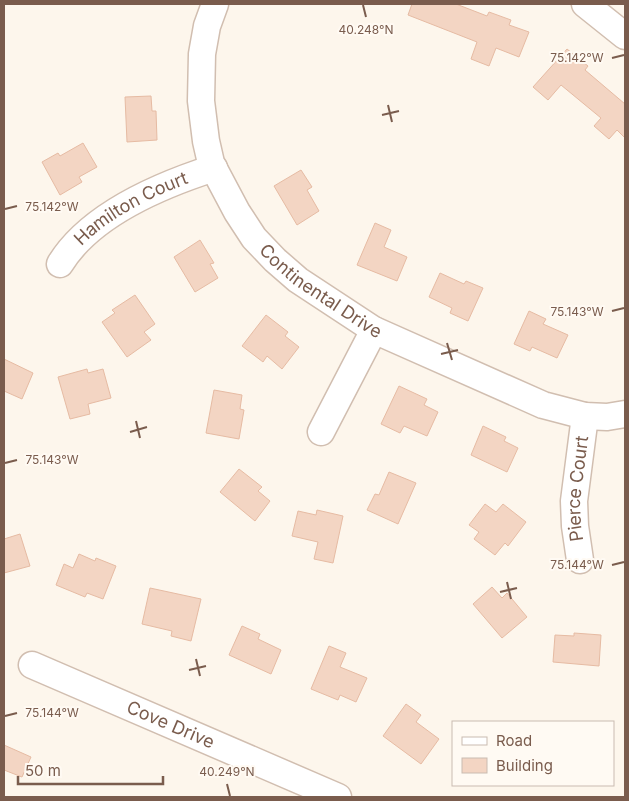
<svg xmlns="http://www.w3.org/2000/svg" width="629" height="801" font-family="Inter,sans-serif">
	<style>
		.building { fill: #f3d5c3; stroke: #e6bba3 }
		.lines { fill: none; stroke-linecap: round; stroke-linejoin: round }
		.minor-casing { stroke: #d1beb0; stroke-width: 29 }
		.minor { stroke: #fff; stroke-width: 26 }
		.ticks { fill: none; stroke: #7a5c4d; stroke-width: 2 }
		.labels { text-anchor: middle; stroke-width: 4; stroke-linejoin: round; paint-order: stroke }
		.street-label { font-size: 18px; fill: #7a5c4d; stroke: #fffaf3 }
		.ticks-label { font-size: 12px; text-anchor: middle; fill: #7a5c4d; stroke: #fffaf3; stroke-width: 4; stroke-linejoin: round; paint-order: stroke }
	</style>
	<rect width="100%" height="100%" fill="#fdf6ec"/>
	<!-- building -->
	<g class="building">
		<polygon points="412,4 456,4 487,16 489,12 511,20 509,25 529,32 519,57 496,48 489,66 471,59 477,42 408,15"/>
		<polygon points="567,49 588,66 585,70 625,104 625,138 617,130 609,139 594,126 601,118 561,85 548,100 533,87"/>
		<polygon points="151,96 152,111 156,111 157,140 127,142 125,97"/>
		<polygon points="83,143 97,167 79,177 82,182 60,195 42,162 58,153 60,156"/>
		<polygon points="301,170 312,187 307,190 319,211 297,225 274,186"/>
		<polygon points="375,223 391,230 384,247 407,257 397,281 357,265"/>
		<polygon points="200,240 214,263 210,264 218,278 195,292 174,257"/>
		<polygon points="440,273 464,284 466,281 483,288 468,321 450,313 452,308 429,297"/>
		<polygon points="135,295 155,324 144,332 151,340 127,357 102,322 115,313 112,310"/>
		<polygon points="529,311 546,319 543,324 568,335 557,358 532,347 530,351 514,344"/>
		<polygon points="266,315 288,332 285,336 299,347 282,369 267,356 263,362 242,346"/>
		<polygon points="4,359 33,373 22,399 4,391"/>
		<polygon points="87,369 88,373 103,369 111,398 88,404 90,414 70,419 58,377"/>
		<polygon points="399,386 427,399 424,405 438,412 427,436 404,426 400,433 381,424"/>
		<polygon points="214,390 242,395 240,409 244,410 239,439 206,433"/>
		<polygon points="483,426 506,437 504,441 518,448 507,472 471,455"/>
		<polygon points="239,469 262,487 258,491 270,501 255,521 220,492"/>
		<polygon points="389,472 416,483 398,524 367,510 375,494 379,495"/>
		<polygon points="485,504 496,512 503,504 526,522 508,546 505,543 495,555 474,539 479,532 469,525"/>
		<polygon points="317,510 343,516 333,563 314,559 318,542 292,536 298,511 316,515"/>
		<polygon points="20,534 30,566 4,573 4,539"/>
		<polygon points="79,554 95,561 96,558 116,566 103,599 87,593 85,597 56,585 64,564 73,568"/>
		<polygon points="492,587 502,598 507,593 527,617 502,638 473,604"/>
		<polygon points="150,588 201,599 191,641 171,636 172,631 142,624"/>
		<polygon points="242,626 260,634 258,639 281,650 271,674 229,655"/>
		<polygon points="574,633 601,635 599,666 553,662 555,635 574,636"/>
		<polygon points="329,646 346,653 340,667 367,678 356,702 340,695 338,700 311,689"/>
		<polygon points="406,704 421,715 416,722 439,739 421,764 383,736"/>
		<polygon points="4,745 31,757 22,777 4,770"/>
	</g>
	<g class="lines">
		<!-- minor casing -->
		<g class="minor-casing">
			<g id="minor">
				<path id="s1" d="M 215,4 L 207,26 L 202,54 L 201,101 L 206,141 L 211,163 L 237,212 L 254,238 L 275,260 L 298,280 L 374,330 L 543,405 L 585,416 L 607,417 L 625,414"/>
				<polyline points="585,4 625,36"/>
				<path id="s2" d="M 60,264 C 90,215 161,185 214,168"/>
				<polyline points="321,432 374,330"/>
				<path id="s3" d="M 580,560 L 575,526 L 574,501 L 585,416"/>
				<path id="s4" d="M 32,665 L 338,797"/>
			</g>
		</g>
		<!-- minor -->
		<use href="#minor" class="minor"/>
	</g>
	<!-- ticks -->
	<path class="ticks" d="M 363,5 L 366,17M 612,58 L 624,55M 388,105 L 392,122M 382,115 L 399,111M 5,209 L 17,206M 612,311 L 624,308M 447,343 L 452,360M 441,354 L 458,350M 136,421 L 140,438M 130,432 L 147,427M 5,463 L 17,460M 612,565 L 624,562M 507,582 L 511,599M 500,592 L 517,588M 196,659 L 200,676M 189,670 L 206,666M 5,716 L 17,713M 227,784 L 230,796"/>
	<g class="labels">
		<!-- street labels -->
		<g class="street-label">
			<text dy="6" stroke="none"><textPath href="#s2" startOffset="92">Hamilton Court</textPath></text>
			<text dy="6" stroke="none"><textPath href="#s1" startOffset="334">Continental Drive</textPath></text>
			<text dy="6" stroke="none"><textPath href="#s3" startOffset="72">Pierce Court</textPath></text>
			<text dy="6" stroke="none"><textPath href="#s4" startOffset="151">Cove Drive</textPath></text>
		</g>
	</g>
	<g class="ticks-label">
		<text x="366" y="34">40.248°N</text>
		<text x="577" y="62">75.142°W</text>
		<text x="52" y="211">75.142°W</text>
		<text x="577" y="316">75.143°W</text>
		<text x="52" y="464">75.143°W</text>
		<text x="577" y="569">75.144°W</text>
		<text x="52" y="717">75.144°W</text>
		<text x="227" y="776">40.249°N</text>
	</g>
	<!-- border -->
	<rect width="629" height="801" fill="none" stroke="#7a5c4d" stroke-width="10"/>
	<!-- legend -->
	<rect x="452" y="721" width="162" height="65" fill="#fffaf3" stroke="#cabbb1"/>
	<rect x="462" y="737" width="25" height="8" fill="#ffffff" stroke="#cabbb1"/>
	<text x="496" y="746" font-size="15" fill="#7a5c4d">Road</text>
	<rect x="462" y="758" width="25" height="15" fill="#f3d5c3" stroke="#cabbb1"/>
	<text x="496" y="771" font-size="15" fill="#7a5c4d">Building</text>
	<!-- scale -->
	<path d="M18 776v8h145v-8" fill="none" stroke="#7a5c4d" stroke-width="2.5"/>
	<text x="25" y="776" font-size="15" fill="#7a5c4d" stroke="#fffaf3" stroke-width="4" paint-order="stroke">50 m</text>
</svg>
